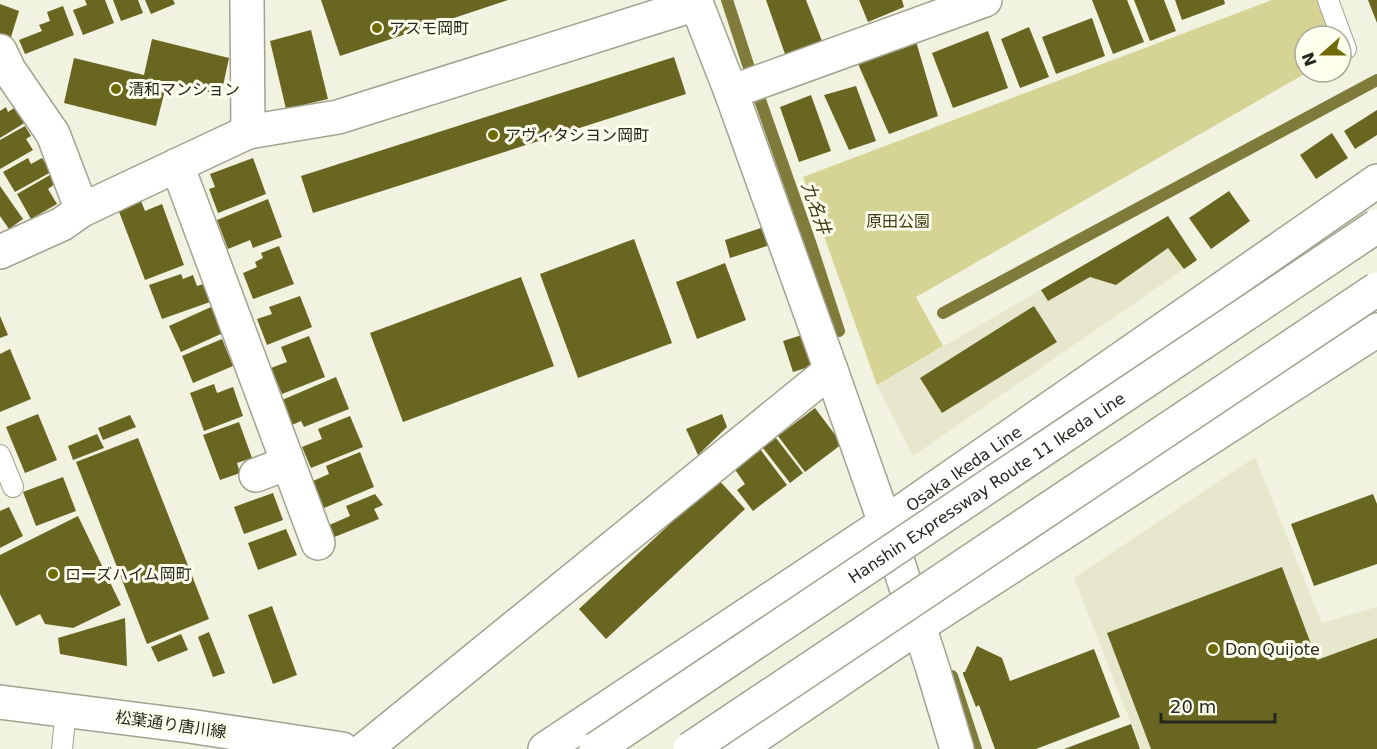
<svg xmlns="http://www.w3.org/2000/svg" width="1377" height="749" font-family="'DejaVu Sans','Noto Sans JP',sans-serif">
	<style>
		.built { fill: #e7e7cd }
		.green { fill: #d5d494 }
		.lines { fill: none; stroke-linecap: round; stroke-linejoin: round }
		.stream { stroke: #7e7b3b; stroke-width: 12 }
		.building { fill: #696622 }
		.lane-casing { stroke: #a2a291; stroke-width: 22 }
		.street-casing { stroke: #a2a291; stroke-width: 36 }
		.secondary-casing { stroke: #a2a291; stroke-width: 36 }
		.primary-casing { stroke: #a2a291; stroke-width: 36 }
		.lane { stroke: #fff; stroke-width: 20 }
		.street { stroke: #fff; stroke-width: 33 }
		.secondary { stroke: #fff; stroke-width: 33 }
		.primary { stroke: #fff; stroke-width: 33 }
		.highway-bridge-casing { stroke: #a2a291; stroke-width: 36; stroke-linecap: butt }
		.highway-bridge { stroke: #fff; stroke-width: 33 }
		.poi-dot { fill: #6f6b07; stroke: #ffffed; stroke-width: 2 }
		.labels { text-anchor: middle; stroke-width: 6; stroke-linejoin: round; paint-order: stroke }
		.poi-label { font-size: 16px; fill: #26261f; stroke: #ffffed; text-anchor: start }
		.park-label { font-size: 16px; fill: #3e3d17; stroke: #ffffed }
		.street-label { font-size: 16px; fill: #26261f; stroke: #ffffed }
		.water-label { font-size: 18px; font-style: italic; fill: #3e3d17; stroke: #ffffed }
	</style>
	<rect width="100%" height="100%" fill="#f2f2e0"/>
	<!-- built -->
	<g class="built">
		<polygon points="1168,216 1197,260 913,456 877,385"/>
		<polygon points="1255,457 1322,623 1377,607 1377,749 1141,749 1074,578"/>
	</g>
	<!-- green -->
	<polygon class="green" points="1272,0 1317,0 1330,36 1305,36 1305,72 1308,72 916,297 943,346 877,385 803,177"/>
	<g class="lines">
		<!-- stream -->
		<g class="stream">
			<polyline points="727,0 750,71"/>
			<polyline points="759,97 811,245 839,331"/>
			<polyline points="943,313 1377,80"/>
			<polyline points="952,676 976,749"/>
		</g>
	</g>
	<!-- building -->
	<g class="building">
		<polygon points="85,0 105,0 114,23 83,35 73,10 87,5"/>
		<polygon points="113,0 138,0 143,13 121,21"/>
		<polygon points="145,0 173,0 175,4 151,14"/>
		<polygon points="321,0 508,0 340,56"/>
		<polygon points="766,0 806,0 822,41 785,54"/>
		<polygon points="859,0 902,0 904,7 868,22"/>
		<polygon points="1092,0 1127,0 1144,42 1113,54"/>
		<polygon points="1134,0 1164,0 1176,31 1150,41"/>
		<polygon points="1175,0 1224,0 1225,4 1182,20"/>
		<polygon points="1368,0 1377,0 1377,23"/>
		<polygon points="0,4 19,11 11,37 0,33"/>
		<polygon points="63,6 74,35 25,54 19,40 42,31 39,25 50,21 47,12"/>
		<polygon points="1092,18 1105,56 1056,74 1042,37"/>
		<polygon points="1029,27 1049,77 1020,88 1001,39"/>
		<polygon points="311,30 328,99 286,109 270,41"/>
		<polygon points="988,31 1008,88 953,108 932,53"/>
		<polygon points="915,38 938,116 889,134 855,57"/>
		<polygon points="152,39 229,58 221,95 167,82 156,126 64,103 74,58 144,75"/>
		<polygon points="674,57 686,94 313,213 301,176"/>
		<polygon points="856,86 876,141 849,150 824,95"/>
		<polygon points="811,95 831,151 799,162 780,107"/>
		<polygon points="17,106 26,122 0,138 0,111 6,107 8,112"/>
		<polygon points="1377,110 1377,135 1355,149 1344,131"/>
		<polygon points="25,126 31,136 26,139 33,150 0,169 0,140"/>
		<polygon points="1332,133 1348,158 1316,179 1300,155"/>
		<polygon points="28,158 31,164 42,158 51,172 15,192 3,172"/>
		<polygon points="253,158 266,194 218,213 209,189 215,187 210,174"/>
		<polygon points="50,175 55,184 48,189 57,204 31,219 17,194"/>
		<polygon points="0,186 23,219 9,229 0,216"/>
		<polygon points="1229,191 1250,221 1211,249 1189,218"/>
		<polygon points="268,199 282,237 253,248 250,240 228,249 217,220"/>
		<polygon points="141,201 145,211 162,204 184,265 145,280 118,209"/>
		<polygon points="1168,216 1197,260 1184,269 1168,248 1116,285 1090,277 1048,301 1041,290"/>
		<polygon points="764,227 770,245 730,258 725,240"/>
		<polygon points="634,239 672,343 578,378 540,274"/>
		<polygon points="279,246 294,284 253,299 243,273 257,267 255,262 263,258 261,253"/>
		<polygon points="725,263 746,320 697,339 676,282"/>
		<polygon points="181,274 183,279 193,275 197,286 204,284 210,302 162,319 149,285"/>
		<polygon points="521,277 554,366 403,422 370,333"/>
		<polygon points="300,296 312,327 267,345 257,319 272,314 269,307"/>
		<polygon points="1034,306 1057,342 942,413 920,378"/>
		<polygon points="211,307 223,333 181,352 169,326"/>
		<polygon points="0,316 8,335 0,338"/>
		<polygon points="805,334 815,365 793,372 783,341"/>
		<polygon points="309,336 325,377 282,394 271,368 287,362 281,347"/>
		<polygon points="222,339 233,366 193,383 182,356"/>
		<polygon points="10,349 31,399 0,412 0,354"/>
		<polygon points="336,377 349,409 304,427 301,421 292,425 282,400"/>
		<polygon points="214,384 217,393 233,387 243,416 204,431 190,393"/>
		<polygon points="815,408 842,444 805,472 778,436"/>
		<polygon points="38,414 57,460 25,473 6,427"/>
		<polygon points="722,414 727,427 698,455 686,429"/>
		<polygon points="130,415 136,427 103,440 98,428"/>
		<polygon points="350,416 363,447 311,468 302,447 322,439 318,429"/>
		<polygon points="239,422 252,458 237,463 240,473 220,480 203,435"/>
		<polygon points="97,434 104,448 73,460 68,446"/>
		<polygon points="138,438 209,619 147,644 76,462"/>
		<polygon points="776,438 803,473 790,483 763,448"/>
		<polygon points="760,449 787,485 753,511 737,490 745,484 734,468"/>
		<polygon points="360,452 374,487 324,508 313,481 329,474 326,466"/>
		<polygon points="63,477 76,511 36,526 23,492"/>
		<polygon points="718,479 745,509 606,639 579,609"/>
		<polygon points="273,493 283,520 244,534 234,507"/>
		<polygon points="375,494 383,505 374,509 379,519 332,538 327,526 350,516 346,506"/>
		<polygon points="1373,494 1377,504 1377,564 1314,586 1291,524"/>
		<polygon points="9,507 23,536 0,548 0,511"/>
		<polygon points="78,516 121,605 73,628 45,624 40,614 16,626 0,594 0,555"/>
		<polygon points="286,529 297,555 258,570 248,543"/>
		<polygon points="1282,567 1317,660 1377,638 1377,749 1151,749 1107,633"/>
		<polygon points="272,606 297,675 273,684 248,615"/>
		<polygon points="125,618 127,666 60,654 58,638"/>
		<polygon points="209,632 225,673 213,677 198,637"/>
		<polygon points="181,634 188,650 158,662 151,647"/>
		<polygon points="977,646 1002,658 1010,681 1094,649 1120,717 1036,749 995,749 979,705 976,707 963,674 963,672 965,672"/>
		<polygon points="1131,724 1140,749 1064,749"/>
	</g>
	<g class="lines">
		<!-- lane casing -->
		<g class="lane-casing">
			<g id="lane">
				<polyline points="1328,0 1346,49"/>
				<polyline points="0,455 13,487"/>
				<polyline points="62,749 66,710"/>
			</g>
		</g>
		<!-- street casing -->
		<g class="street-casing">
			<g id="street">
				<polyline points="695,0 731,92 831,370 885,523 932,666 957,749"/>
				<polyline points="0,51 9,70 53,134 82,210"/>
				<polyline points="731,92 985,0"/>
				<polyline points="248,132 338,117 696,4"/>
				<polyline points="177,165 318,543"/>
				<polyline points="0,252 62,224 82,210 248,132 247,0"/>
				<polyline points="256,475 288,463"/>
				<polyline points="365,749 831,370"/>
			</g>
		</g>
		<!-- secondary casing -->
		<g class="secondary-casing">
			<polyline id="secondary" points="0,702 189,726 342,749"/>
		</g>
		<!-- primary casing -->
		<g class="primary-casing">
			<g id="primary">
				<path id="s1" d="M 545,749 L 885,523 L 1377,181"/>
				<polyline points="738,749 919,626 1377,330"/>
			</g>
		</g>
		<!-- lane -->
		<use href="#lane" class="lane"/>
		<!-- street -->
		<use href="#street" class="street"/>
		<!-- secondary -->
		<use href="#secondary" class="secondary"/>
		<!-- primary -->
		<use href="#primary" class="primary"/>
		<!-- highway-bridge casing -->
		<g class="highway-bridge-casing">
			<g id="highway-bridge">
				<path id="s2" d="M 596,749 L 1377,226"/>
				<polyline points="690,749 1377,289"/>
			</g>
		</g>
		<!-- highway-bridge -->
		<use href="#highway-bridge" class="highway-bridge"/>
	</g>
	<!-- markers -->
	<g class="poi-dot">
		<circle cx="377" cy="28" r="6"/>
		<circle cx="116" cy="89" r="6"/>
		<circle cx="493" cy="135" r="6"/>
		<circle cx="53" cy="574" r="6"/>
		<circle cx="1213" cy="649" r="6"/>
	</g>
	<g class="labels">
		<!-- poi labels -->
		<g class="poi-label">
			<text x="389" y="34">アスモ岡町</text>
			<text x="128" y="95">清和マンション</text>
			<text x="505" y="141">アヴィタシヨン岡町</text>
			<text x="65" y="580">ローズハイム岡町</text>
			<text x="1225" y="655">Don Quijote</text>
		</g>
		<!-- park labels -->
		<g class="park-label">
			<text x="898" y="227">原田公園</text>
		</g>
		<!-- street labels -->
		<g class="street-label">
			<text dy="6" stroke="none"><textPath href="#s1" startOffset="504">Osaka Ikeda Line</textPath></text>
			<text dy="6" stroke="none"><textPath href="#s2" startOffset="470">Hanshin Expressway Route 11 Ikeda Line</textPath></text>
			<text transform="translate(171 724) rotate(8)" y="6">松葉通り唐川線</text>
		</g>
		<!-- water labels -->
		<g class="water-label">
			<text transform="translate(816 208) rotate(71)" y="6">九名井</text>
		</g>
	</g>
	<!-- north arrow -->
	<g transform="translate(1323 54) rotate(249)"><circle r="28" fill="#ffffed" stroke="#a8a89b" stroke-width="1.5"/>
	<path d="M0-4.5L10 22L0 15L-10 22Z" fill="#6f6b07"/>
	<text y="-9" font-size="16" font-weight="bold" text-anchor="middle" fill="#26261f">N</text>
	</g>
	<!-- scale -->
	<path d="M1161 713v9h114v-9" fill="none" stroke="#26261f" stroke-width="3"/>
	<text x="1170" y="713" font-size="18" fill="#26261f" stroke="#ffffed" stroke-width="4.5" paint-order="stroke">20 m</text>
</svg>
